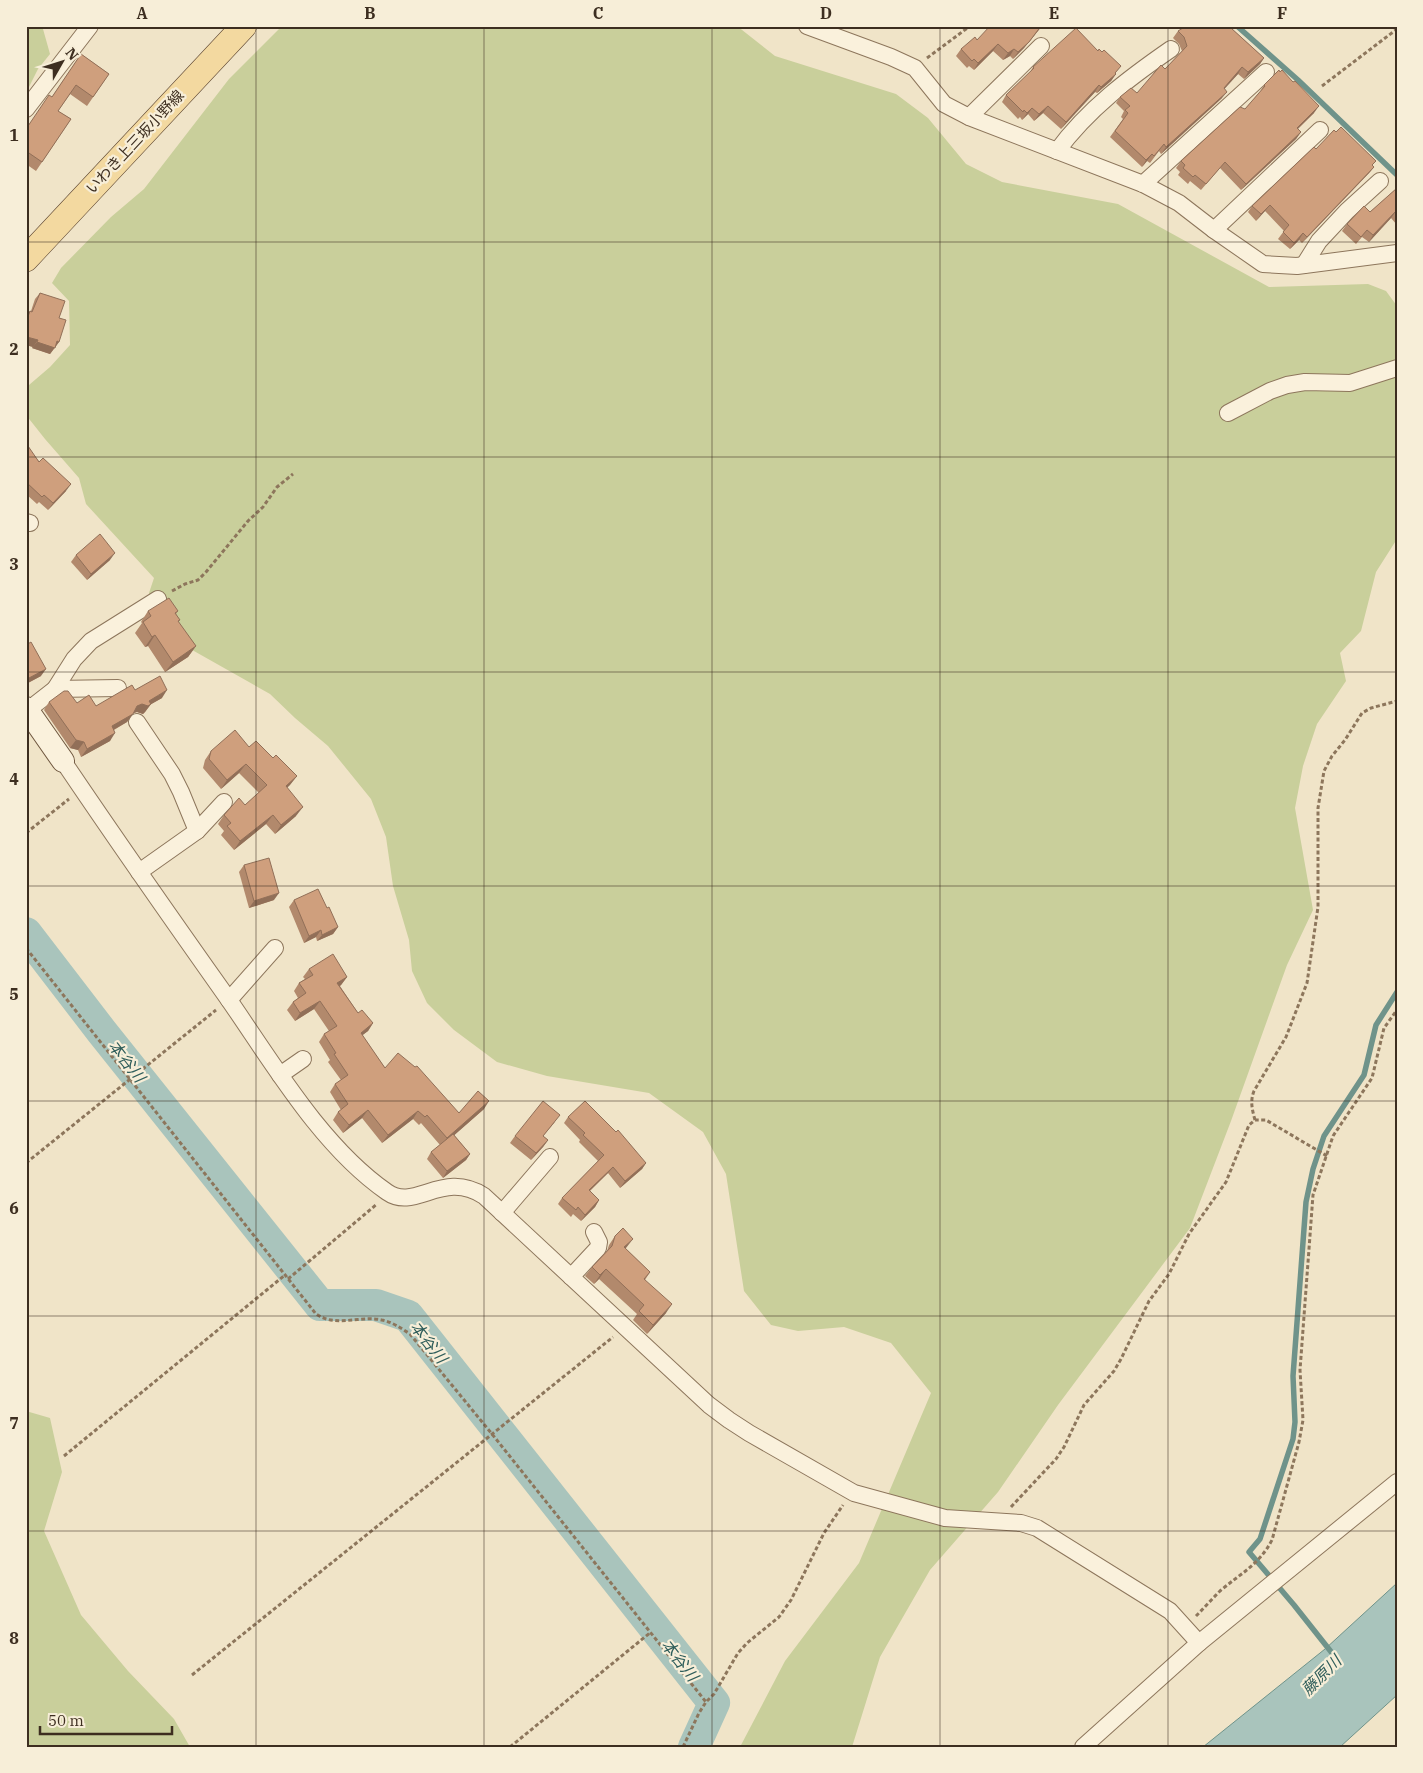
<svg xmlns="http://www.w3.org/2000/svg" width="1423" height="1773" font-family="'IBM Plex Serif','Noto Sans JP',serif">
	<style>
		.green { fill: #c9cf9b }
		.water { fill: #a9c4bc; stroke: #6f938a }
		.lines { fill: none; stroke-linecap: round; stroke-linejoin: round }
		.stream { stroke: #6f938a; stroke-width: 5.5 }
		.river { stroke: #a9c4bc; stroke-width: 32 }
		.street-casing { stroke: #8d765c; stroke-width: 18 }
		.secondary-casing { stroke: #6f573f; stroke-width: 24 }
		.primary-casing { stroke: #5b4430; stroke-width: 26 }
		.path { stroke: #8d765c; stroke-width: 3; stroke-dasharray: 4 2.5; stroke-linecap: butt }
		.street { stroke: #faf1dc; stroke-width: 16 }
		.secondary { stroke: #faf1dc; stroke-width: 22 }
		.primary { stroke: #f3d9a0; stroke-width: 25 }
		.wall { fill: #b2896c }
		.shaded-wall { fill: #916f58 }
		.building { fill: #cf9f7d; stroke: #916f58 }
		.grid { fill: none; stroke: #3d2e20; stroke-width: 1; stroke-opacity: 0.55 }
		.labels { text-anchor: middle; stroke-width: 4.5; stroke-linejoin: round; paint-order: stroke }
		.street-label { font-size: 15px; fill: #3d2e20; stroke: #f7eed8 }
		.water-label { font-size: 16px; font-style: italic; fill: #2f5d5a; stroke: #f7eed8 }
		.neatline { fill: none; stroke: #3d2e20; stroke-width: 2 }
		.grid-label { font-size: 16px; text-anchor: middle; font-weight: bold; fill: #3d2e20 }
	</style>
	<rect width="100%" height="100%" fill="#f0e4c8"/>
	<!-- green -->
	<g class="green">
		<polygon points="26,26 44,26 43,29 50,54 38,69 26,93"/>
		<polygon points="282,26 737,26 775,56 896,94 928,118 966,164 1002,182 1118,204 1269,287 1368,284 1386,291 1397,306 1397,539 1376,572 1361,631 1340,653 1346,681 1317,724 1303,766 1295,808 1313,910 1287,965 1231,1121 1190,1228 1058,1405 998,1492 930,1570 880,1657 852,1747 740,1747 785,1661 859,1563 931,1393 891,1343 844,1327 798,1331 771,1325 744,1291 726,1174 703,1132 649,1093 547,1076 497,1062 454,1030 427,1003 412,971 409,940 393,886 386,837 371,799 328,746 295,718 270,694 178,642 151,608 149,593 154,578 86,504 79,478 45,439 26,415 26,392 29,385 50,367 70,345 69,301 52,283 61,268 111,217 144,189 229,79"/>
		<polygon points="26,1411 50,1418 62,1472 44,1531 81,1615 128,1671 174,1719 190,1747 26,1747"/>
	</g>
	<!-- water -->
	<polygon class="water" points="1397,1583 1397,1695 1340,1747 1203,1747 1325,1649"/>
	<g class="lines">
		<!-- stream -->
		<g class="stream">
			<polyline points="1237,26 1298,80 1397,175"/>
			<polyline points="1332,1653 1294,1605 1249,1552 1260,1539 1293,1439 1295,1422 1293,1376 1306,1202 1313,1169 1324,1136 1364,1075 1376,1025 1397,992"/>
		</g>
		<!-- river -->
		<polyline class="river" points="26,933 102,1032 320,1305 376,1305 408,1316 714,1703 694,1747"/>
		<!-- street casing -->
		<g class="street-casing">
			<g id="street">
				<polyline points="807,26 891,57 915,68 944,104 969,117 1143,184 1179,203 1214,230 1263,264 1297,266 1397,253"/>
				<polyline points="26,109 90,26"/>
				<polyline points="969,117 1041,46"/>
				<path d="M 1057,151 C 1088,109 1129,78 1171,49"/>
				<polyline points="1143,184 1266,72"/>
				<polyline points="1214,230 1320,130"/>
				<polyline points="1304,265 1319,241 1347,211 1380,181"/>
				<polyline points="1228,413 1270,391 1287,385 1305,382 1350,383 1397,368"/>
				<polyline points="26,522 30,523"/>
				<polyline points="55,689 74,659 91,641 158,599"/>
				<polyline points="28,710 55,689 118,688"/>
				<polyline points="137,722 172,774 181,792 197,831"/>
				<path d="M 63,761 C 117,841 173,921 229,1000 C 274,1065 322,1147 387,1192 C 415,1212 443,1169 484,1196 L 709,1405 L 729,1420 L 749,1433 L 854,1493 L 945,1518 L 1021,1523 L 1037,1528 L 1170,1611 L 1199,1643"/>
				<polyline points="139,872 197,831 224,802"/>
				<polyline points="229,1000 275,948"/>
				<polyline points="280,1075 303,1059"/>
				<polyline points="502,1213 550,1157"/>
				<polyline points="571,1277 598,1248 599,1242 594,1232"/>
				<polyline points="1083,1747 1199,1643 1397,1482"/>
			</g>
		</g>
		<!-- secondary casing -->
		<g class="secondary-casing">
			<polyline id="secondary" points="26,708 63,761"/>
		</g>
		<!-- primary casing -->
		<g class="primary-casing">
			<polyline id="primary" points="26,259 244,26"/>
		</g>
		<!-- path -->
		<g class="path">
			<polyline points="927,58 970,26"/>
			<polyline points="1322,86 1397,29"/>
			<polyline points="172,591 185,584 198,580 206,572 248,521 263,507 277,487 293,474"/>
			<polyline points="26,833 69,799"/>
			<path d="M 26,948 L 316,1314 C 336,1328 360,1315 382,1320 C 392,1322 401,1328 410,1334 L 492,1434 L 706,1702"/>
			<path d="M 1255,1120 C 1252,1109 1250,1101 1254,1091 L 1286,1037 L 1307,983 L 1318,907 L 1318,808 L 1324,771 L 1332,756 L 1345,740 L 1362,713 L 1371,708 L 1397,701"/>
			<polyline points="26,1163 216,1010"/>
			<polyline points="288,1279 377,1204"/>
			<polyline points="64,1456 285,1275"/>
			<polyline points="1011,1507 1056,1459 1064,1447 1084,1405 1114,1371 1121,1359 1149,1301 1169,1274 1189,1234 1226,1182 1249,1125 1255,1120 1266,1120 1327,1156"/>
			<path d="M 1196,1616 C 1204,1608 1212,1599 1220,1591 C 1241,1573 1259,1565 1272,1540 L 1299,1442 L 1303,1420 L 1300,1370 L 1313,1195 L 1333,1136 L 1372,1078 L 1384,1028 L 1397,1010"/>
			<polyline points="192,1675 613,1337"/>
			<polyline points="510,1747 651,1632"/>
			<polyline points="683,1747 699,1713 706,1702 714,1694 738,1653 747,1643 779,1617 791,1600 824,1533 843,1505"/>
		</g>
		<!-- street -->
		<use href="#street" class="street"/>
		<!-- secondary -->
		<use href="#secondary" class="secondary"/>
		<!-- primary -->
		<use href="#primary" class="primary"/>
	</g>
	<!-- wall -->
	<g class="wall">
		<polygon points="1042,26 1024,48 1013,59 1010,56 1003,60 993,51 974,70 969,66 967,68 956,56 961,49"/>
		<polygon points="1231,28 1264,58 1260,64 1244,79 1238,74 1224,89 1222,98 1161,154 1159,151 1150,163 1147,161 1142,167 1110,137 1123,119 1121,117 1124,111 1116,103 1120,97 1137,93 1165,69 1182,51 1179,44 1173,38 1178,31 1200,29"/>
		<polygon points="81,54 109,74 87,106 70,94 58,111 71,119 36,171 26,164 26,129 52,97"/>
		<polygon points="1033,67 1116,74 1111,81 1097,93 1095,92 1061,129 1043,113 1034,121 1028,114 1022,120 1020,117 1018,119 1002,102 1006,95 1029,74"/>
		<polygon points="1264,85 1314,113 1298,129 1301,132 1296,139 1241,190 1220,168 1201,190 1190,181 1188,184 1178,175 1180,172 1176,168 1181,161 1245,109 1260,92"/>
		<polygon points="1316,149 1374,167 1369,173 1302,243 1299,240 1290,249 1278,239 1284,231 1265,211 1256,221 1248,212 1252,206"/>
		<polygon points="1397,188 1397,225 1391,218 1369,242 1362,237 1356,244 1342,231 1347,224 1370,212"/>
		<polygon points="40,293 59,318 59,342 50,354 32,348 33,347 26,345 26,316 30,311 31,311 35,299"/>
		<polygon points="26,447 66,491 48,510 39,502 37,504 26,494"/>
		<polygon points="76,555 110,560 87,580 71,562"/>
		<polygon points="148,611 178,611 176,614 180,620 178,622 196,646 188,657 165,672 148,646 145,647 135,633 142,623 141,622"/>
		<polygon points="26,645 41,676 26,684"/>
		<polygon points="135,690 162,698 151,704 145,712 143,714 137,712 133,713 127,722 114,730 110,741 81,757 78,750 70,748 44,710 49,702 77,703 96,706"/>
		<polygon points="249,747 273,758 297,776 287,788 296,816 275,834 266,824 234,850 221,835 224,831 218,824 224,815 245,805 259,793 239,773 221,789 203,768 205,760 211,751"/>
		<polygon points="244,865 274,900 249,908 239,872"/>
		<polygon points="294,900 327,908 338,927 333,934 317,941 316,937 304,943 289,907"/>
		<polygon points="309,969 347,977 341,985 340,986 358,1013 373,1023 368,1031 362,1035 385,1068 459,1113 484,1109 454,1135 470,1154 466,1160 443,1178 427,1159 431,1152 440,1145 421,1123 419,1125 413,1119 382,1143 362,1118 343,1133 333,1120 338,1112 341,1110 330,1092 335,1084 341,1080 328,1062 330,1060 319,1042 324,1034 329,1031 314,1009 295,1021 287,1010 293,1002 298,998 294,991 299,983 305,979 303,977"/>
		<polygon points="568,1117 646,1163 642,1169 620,1188 608,1173 590,1191 599,1200 595,1207 581,1221 573,1214 571,1217 558,1204 562,1198 598,1161 579,1142 580,1140 564,1123"/>
		<polygon points="555,1122 543,1136 548,1140 543,1147 531,1160 510,1143 515,1136"/>
		<polygon points="615,1236 626,1249 650,1272 645,1280 666,1313 647,1334 633,1320 637,1314 599,1279 594,1284 585,1276 592,1267 607,1251 609,1245"/>
	</g>
	<!-- shaded-wall -->
	<g class="shaded-wall">
		<polygon points="1042,26 1024,48 1013,59 1018,52"/>
		<polygon points="998,44 993,51 974,70 978,63"/>
		<polygon points="1014,49 1010,56 1003,60 1008,53"/>
		<polygon points="1264,58 1260,64 1244,79 1248,72"/>
		<polygon points="1121,66 1111,78 1116,74 1111,81 1097,93 1101,87"/>
		<polygon points="1242,67 1238,74 1219,95 1224,88"/>
		<polygon points="1099,85 1095,92 1061,129 1066,122"/>
		<polygon points="1227,92 1222,98 1161,154 1166,147"/>
		<polygon points="1048,106 1043,113 1034,121 1039,114"/>
		<polygon points="1319,106 1314,113 1292,134 1297,128"/>
		<polygon points="1032,108 1028,114 1022,120 1027,113"/>
		<polygon points="1301,132 1296,139 1241,190 1246,184"/>
		<polygon points="1152,154 1147,161 1142,167 1146,160"/>
		<polygon points="1374,167 1369,173 1302,243 1307,237"/>
		<polygon points="1270,205 1265,211 1256,221 1261,214"/>
		<polygon points="1396,211 1391,218 1369,242 1373,235"/>
		<polygon points="1303,233 1299,240 1290,249 1294,243"/>
		<polygon points="26,337 27,337 38,340 33,347 26,345"/>
		<polygon points="57,341 59,342 50,354 32,348 37,342"/>
		<polygon points="71,484 66,491 48,510 53,503"/>
		<polygon points="115,553 110,560 87,580 91,574"/>
		<polygon points="155,635 148,646 145,647 152,637"/>
		<polygon points="196,646 188,657 165,672 173,662"/>
		<polygon points="46,669 41,676 26,684 26,682 29,678"/>
		<polygon points="167,690 162,698 148,706 151,704 145,712 143,714 137,712 131,714 137,706 149,701"/>
		<polygon points="133,714 127,722 106,734 112,726"/>
		<polygon points="115,733 110,741 81,757 87,749"/>
		<polygon points="76,740 84,742 78,750 70,748"/>
		<polygon points="246,764 239,773 221,789 227,780"/>
		<polygon points="297,776 290,785 279,795 286,786"/>
		<polygon points="303,807 296,816 275,834 281,825"/>
		<polygon points="273,815 266,824 234,850 240,841"/>
		<polygon points="279,893 274,900 249,908 254,901"/>
		<polygon points="338,927 333,934 317,941 322,935"/>
		<polygon points="321,930 316,937 304,943 309,936"/>
		<polygon points="347,977 341,985 332,991 337,983"/>
		<polygon points="320,1001 314,1009 295,1021 300,1013"/>
		<polygon points="373,1023 368,1031 355,1041 361,1033"/>
		<polygon points="489,1101 484,1109 442,1146 447,1138"/>
		<polygon points="368,1110 362,1118 343,1133 349,1125"/>
		<polygon points="418,1111 413,1119 382,1143 388,1135"/>
		<polygon points="548,1140 543,1147 531,1160 536,1153"/>
		<polygon points="470,1154 466,1160 443,1178 447,1171"/>
		<polygon points="646,1163 642,1169 620,1188 625,1181"/>
		<polygon points="613,1167 608,1173 584,1196 589,1190"/>
		<polygon points="599,1200 595,1207 581,1221 585,1215"/>
		<polygon points="633,1239 626,1248 618,1257 624,1247"/>
		<polygon points="606,1269 599,1279 594,1284 600,1275"/>
		<polygon points="672,1304 666,1313 647,1334 653,1325"/>
	</g>
	<!-- building -->
	<g class="building">
		<polygon points="990,26 1041,26 1029,42 1018,52 1014,49 1008,53 998,44 978,63 974,59 972,61 961,49 975,37 977,40"/>
		<polygon points="1186,26 1199,26 1200,29 1203,26 1232,26 1231,28 1264,58 1248,72 1242,67 1224,88 1227,92 1166,147 1164,144 1154,156 1152,154 1146,160 1115,131 1128,113 1125,110 1130,106 1120,97 1131,88 1137,93 1161,65 1165,69 1187,46 1184,37 1178,31"/>
		<polygon points="1076,28 1098,51 1099,49 1102,52 1104,50 1121,66 1115,73 1116,74 1101,87 1099,85 1066,122 1048,106 1039,114 1032,108 1027,113 1024,110 1023,112 1006,95 1034,68 1033,67"/>
		<polygon points="81,54 109,74 93,97 76,85 58,111 71,119 42,162 26,151 26,129 49,95 52,97"/>
		<polygon points="1279,70 1280,72 1282,70 1293,82 1295,81 1319,106 1297,128 1301,132 1246,184 1225,162 1206,184 1195,175 1193,177 1183,168 1185,165 1181,161 1240,107 1245,109 1265,86 1264,85"/>
		<polygon points="1341,127 1376,161 1372,165 1374,167 1307,237 1303,233 1294,243 1283,232 1289,225 1270,205 1261,214 1252,206 1314,147 1316,149 1334,130 1336,132"/>
		<polygon points="1397,188 1397,213 1396,211 1373,235 1367,230 1361,237 1347,224 1364,206 1370,212"/>
		<polygon points="40,293 65,301 59,318 66,320 59,342 57,341 55,348 37,342 38,340 27,337 27,335 26,334 26,322 30,311 32,312"/>
		<polygon points="28,446 39,462 43,458 71,484 53,503 44,495 42,497 26,482 26,447"/>
		<polygon points="100,534 115,553 91,574 76,555"/>
		<polygon points="169,598 178,611 175,613 180,620 178,621 196,646 173,662 155,635 152,637 143,622 151,616 148,611"/>
		<polygon points="31,642 46,669 29,678 26,673 26,645"/>
		<polygon points="160,676 167,690 149,701 151,704 148,706 142,704 137,706 133,714 112,726 115,733 87,749 84,742 76,740 49,702 64,691 68,691 77,703 89,695 96,706 132,685 135,690"/>
		<polygon points="235,730 249,747 256,741 273,758 276,755 297,776 286,786 303,807 281,825 273,815 240,841 227,826 231,823 224,815 239,798 245,805 267,785 246,764 227,780 209,759 211,751"/>
		<polygon points="269,858 279,893 254,901 244,865"/>
		<polygon points="318,889 327,908 329,907 338,927 322,935 321,930 309,936 294,900"/>
		<polygon points="333,954 347,977 337,983 358,1013 362,1010 373,1023 361,1033 385,1068 398,1053 415,1067 417,1066 459,1113 478,1091 489,1101 447,1138 427,1115 425,1117 418,1111 388,1135 368,1110 349,1125 338,1112 348,1104 335,1084 348,1075 334,1054 336,1053 324,1034 337,1026 320,1001 300,1013 293,1002 306,993 299,983 313,975 309,969"/>
		<polygon points="543,1101 560,1115 543,1136 548,1140 536,1153 515,1136"/>
		<polygon points="585,1101 616,1132 618,1130 646,1163 625,1181 613,1167 589,1190 599,1200 585,1215 578,1207 576,1210 562,1198 604,1155 583,1135 585,1133 568,1117"/>
		<polygon points="453,1134 470,1154 447,1171 431,1152"/>
		<polygon points="623,1228 633,1239 624,1247 650,1272 644,1279 672,1304 653,1325 639,1311 644,1305 606,1269 600,1275 592,1267 612,1246 615,1236"/>
	</g>
	<!-- grid -->
	<path class="grid" d="M 256,26 L 256,1747M 484,26 L 484,1747M 712,26 L 712,1747M 940,26 L 940,1747M 1168,26 L 1168,1747M 26,242 L 1397,242M 26,457 L 1397,457M 26,672 L 1397,672M 26,886 L 1397,886M 26,1101 L 1397,1101M 26,1316 L 1397,1316M 26,1531 L 1397,1531"/>
	<g class="labels">
		<!-- street labels -->
		<g class="street-label">
			<text transform="translate(135 142) rotate(-47)" y="5">いわき上三坂小野線</text>
		</g>
		<!-- water labels -->
		<g class="water-label">
			<text transform="translate(127 1061) rotate(52)" y="6">本谷川</text>
			<text transform="translate(429 1342) rotate(52)" y="6">本谷川</text>
			<text transform="translate(680 1660) rotate(52)" y="6">本谷川</text>
			<text transform="translate(1321 1675) rotate(-45)" y="6">藤原川</text>
		</g>
	</g>
	<!-- border -->
	<rect width="1423" height="1773" fill="none" stroke="#f7eed8" stroke-width="55"/>
	<!-- north arrow -->
	<g transform="translate(62 62) rotate(51)" stroke="#f7eed8" stroke-width="4" paint-order="stroke">
	<path d="M0-4L9 19L0 12L-9 19Z" fill="#3d2e20"/>
	<text y="-8" font-size="14" font-weight="bold" text-anchor="middle" fill="#3d2e20">N</text>
	</g>
	<!-- scale -->
	<path d="M40 1726v8h132v-8" fill="none" stroke="#3d2e20" stroke-width="2.5"/>
	<text x="48" y="1726" font-size="15" fill="#3d2e20" stroke="#f7eed8" stroke-width="4" paint-order="stroke">50 m</text>
	<rect x="28" y="28" width="1368" height="1718" class="neatline"/>
	<g class="grid-label">
		<text x="142" y="19">A</text>
		<text x="370" y="19">B</text>
		<text x="598" y="19">C</text>
		<text x="826" y="19">D</text>
		<text x="1054" y="19">E</text>
		<text x="1282" y="19">F</text>
		<text x="14" y="141">1</text>
		<text x="14" y="355">2</text>
		<text x="14" y="570">3</text>
		<text x="14" y="785">4</text>
		<text x="14" y="1000">5</text>
		<text x="14" y="1214">6</text>
		<text x="14" y="1429">7</text>
		<text x="14" y="1644">8</text>
	</g>
</svg>
